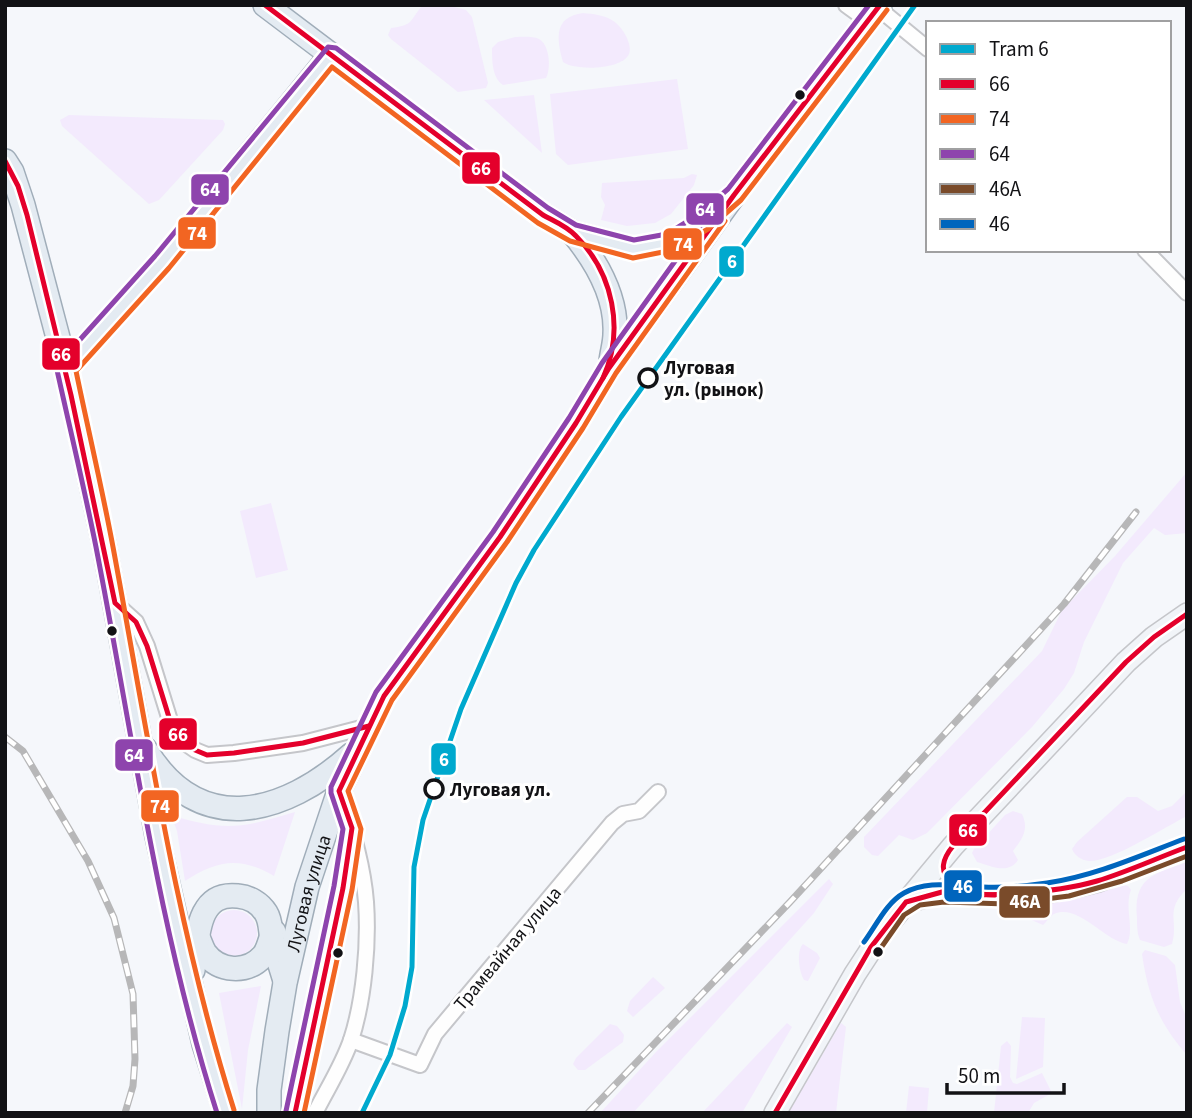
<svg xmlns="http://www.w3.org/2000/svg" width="1192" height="1118" font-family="'Source Sans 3',sans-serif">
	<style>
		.green { fill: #f3eafd }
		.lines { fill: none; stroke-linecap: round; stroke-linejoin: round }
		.street-casing { stroke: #c5c6ca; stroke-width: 18 }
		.secondary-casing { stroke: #c5c6ca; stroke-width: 24 }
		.primary-casing { stroke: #a0adb9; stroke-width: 26 }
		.street { stroke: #fefefe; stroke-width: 14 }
		.secondary { stroke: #f1f4f8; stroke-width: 21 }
		.primary { stroke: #e4ebf2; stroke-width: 23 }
		.rail-casing { stroke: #b7b7b8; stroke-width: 7 }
		.rail { stroke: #fff; stroke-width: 4.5; stroke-dasharray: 13; stroke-linecap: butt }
		.bus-1-casing { stroke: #fff; stroke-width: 10 }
		.bus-2-casing { stroke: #fff; stroke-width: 10 }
		.bus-3-casing { stroke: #fff; stroke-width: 10 }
		.bus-4-casing { stroke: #fff; stroke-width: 10 }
		.bus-5-casing { stroke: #fff; stroke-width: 10 }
		.bus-1 { stroke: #e4002b; stroke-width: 5 }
		.bus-2 { stroke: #f26522; stroke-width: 5 }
		.bus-3 { stroke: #8e44ad; stroke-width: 5 }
		.bus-4 { stroke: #7a4b2a; stroke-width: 5 }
		.bus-5 { stroke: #0065bd; stroke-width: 5 }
		.tram-1-casing { stroke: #fff; stroke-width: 10 }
		.tram-1 { stroke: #00a9ce; stroke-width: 5 }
		.bus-dot { fill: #121215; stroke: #fff; stroke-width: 2.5 }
		.stop-dot { fill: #fff; stroke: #121215; stroke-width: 3.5 }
		.labels { text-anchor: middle; stroke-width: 6; stroke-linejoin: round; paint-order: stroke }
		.stop-label { font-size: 19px; font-weight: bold; fill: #121215; stroke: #fff; text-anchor: start }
		.street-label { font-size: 19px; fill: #121215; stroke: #fff }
		.line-badge { stroke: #fff; stroke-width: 2.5 }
		.badge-label { font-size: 19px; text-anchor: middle; font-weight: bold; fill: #fff }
	</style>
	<rect width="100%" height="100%" fill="#f5f7fb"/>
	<!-- green -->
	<g class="green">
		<path d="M 447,5 L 466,10 L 472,17 L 488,83 L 486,88 L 458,92 L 391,39 L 388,35 L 391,28 C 412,25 409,23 421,7 Z"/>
		<path d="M 583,13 C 605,15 617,18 627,38 C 629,43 631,49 629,54 C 622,70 575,71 563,62 C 556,38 554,17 583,13 Z"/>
		<path d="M 515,37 C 522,37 533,36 539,39 C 550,45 551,69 546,78 L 503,85 C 492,78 492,60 492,48 L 498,42 Z"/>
		<polygon points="677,79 688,149 568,165 556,154 550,94"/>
		<polygon points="534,95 542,153 484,100"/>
		<polygon points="69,115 223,120 225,124 223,130 159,200 149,204 62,126 60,120"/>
		<polygon points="692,174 697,175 694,185 671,214 655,223 627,226 601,220 605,205 601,197 602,183 684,178"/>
		<polygon points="1187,472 1187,533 1165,535 1154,528 1123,563 1084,642 1074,673 1064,689 1032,727 927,833 913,840 899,835 878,856 872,855 864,847 864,837 1042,651 1062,610 1115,556"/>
		<polygon points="271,503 288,570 256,578 240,511"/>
		<path d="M 1187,791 L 1187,816 C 1165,827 1111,862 1089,861 C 1081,860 1075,856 1072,849 L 1077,842 L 1127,797 L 1137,797 L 1158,811 L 1172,806 Z"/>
		<path d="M 1013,811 L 1022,814 C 1029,829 1023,838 1013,851 L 1018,860 C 1008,875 991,866 977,862 L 972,853 L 974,849 L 1005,815 Z"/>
		<path d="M 295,812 L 274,876 C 240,856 217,860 185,881 L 177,831 L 171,815 C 225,832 242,828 295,812 Z"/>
		<path d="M 1187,862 L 1187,889 C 1164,910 1179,921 1172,944 L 1164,947 L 1140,940 C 1137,933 1137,925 1137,918 C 1133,877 1154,874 1187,862 Z"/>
		<polygon points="829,879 833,884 814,913 633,1113 600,1113 656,1052"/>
		<path d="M 1119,884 L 1128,886 L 1131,890 C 1124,907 1135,929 1127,944 C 1105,941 1078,903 1054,914 C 1049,916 1047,922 1043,925 L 1027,918 L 1029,912 L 1038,904 L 1087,896 Z"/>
		<circle cx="234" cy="933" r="23"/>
		<path d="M 803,944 L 817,953 L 820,958 L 808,981 L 804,980 C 799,972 796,951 803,944 Z"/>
		<path d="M 1145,950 L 1166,956 L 1175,965 L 1180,1002 L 1187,1019 L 1187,1055 C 1159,1023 1148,996 1142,954 Z"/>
		<polygon points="653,977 665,988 633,1017 627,1011 630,1001"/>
		<polygon points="261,986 248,1050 242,1109 219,993"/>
		<polygon points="1022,1017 1045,1018 1043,1067 1016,1079"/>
		<polygon points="787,1023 792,1027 742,1113 702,1113"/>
		<polygon points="841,1023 846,1027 836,1113 788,1113"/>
		<polygon points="610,1024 617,1026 624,1035 623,1042 585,1070 578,1070 573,1064 576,1058"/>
		<polygon points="1007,1041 1011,1046 1010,1077 1013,1083 1017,1084 1042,1073 1052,1093 1034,1103 1028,1113 994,1113 1001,1046"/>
		<polygon points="909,1086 929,1088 927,1113 906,1113"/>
	</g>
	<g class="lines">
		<!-- street casing -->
		<g class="street-casing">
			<g id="street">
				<polyline points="846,5 868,21"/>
				<polyline points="878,8 928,49"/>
				<polyline points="1145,250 1187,293"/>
				<polyline points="115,603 136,622 147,646 172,727 185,743 195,750 207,755 234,753 303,743 369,726"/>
				<polyline points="351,1040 420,1065 435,1034 612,823 623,814 639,811 658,792"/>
				<path d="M 315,1113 C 327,1089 342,1066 351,1040 C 364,1000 369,944 366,902 C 363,864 352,827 339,792"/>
			</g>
		</g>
		<!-- secondary casing -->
		<g class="secondary-casing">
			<g id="secondary">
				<polyline points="907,902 942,892 979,896 1001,895 1048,892 1073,887 1098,881 1187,847"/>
				<polyline points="775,1113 855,974 885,928 953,846 1126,662 1154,637 1187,614"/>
			</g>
		</g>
		<!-- primary casing -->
		<g class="primary-casing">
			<g id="primary">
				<polyline points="265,5 543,215 573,233 634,249 670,242 703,222 714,213"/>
				<polyline points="5,161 12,172 23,205 66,368 104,544 157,836 204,1044 226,1113"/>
				<path d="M 573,233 C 596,261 617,296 615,334 C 615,343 612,352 611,361"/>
				<polyline points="66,368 162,262 331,55"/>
				<path d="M 145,749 C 199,839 284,815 351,755"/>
				<path d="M 196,934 C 200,940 201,947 205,953 C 219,972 247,974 263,956 C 269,949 269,940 274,932"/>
				<path d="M 193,970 C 198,941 195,891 238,896 C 249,897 260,903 266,913 C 271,921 270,930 272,939 C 276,953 281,967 285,981"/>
				<path id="s1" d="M 269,1113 L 269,1090 L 277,1031 L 285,983 L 307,887 L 339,791 L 384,696 L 500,537 L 576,423 L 609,368 L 734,195 L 880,5"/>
			</g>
		</g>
		<!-- street -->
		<use href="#street" class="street"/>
		<!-- secondary -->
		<use href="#secondary" class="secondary"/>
		<!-- primary -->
		<use href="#primary" class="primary"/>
		<!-- rail casing -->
		<g class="rail-casing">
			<g id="rail">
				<polyline points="5,737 23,751 88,861 114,918 133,994 135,1059 133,1086 125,1113"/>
				<polyline points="588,1113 790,902 1064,604 1136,512"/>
			</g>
		</g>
		<!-- rail -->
		<use href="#rail" class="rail"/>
		<!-- bus-1 casing -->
		<g class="bus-1-casing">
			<g id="bus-1">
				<path d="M 265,5 L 543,215 C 554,221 567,226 576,236 C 613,273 625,330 603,378"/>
				<polyline points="5,161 18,186 27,215 71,395 115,603 136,622 147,646 172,727 185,743 195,750 207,755 234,753 303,743 369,726"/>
				<path d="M 1187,614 L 1154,637 L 1126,662 L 953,846 C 943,858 938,872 952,882 C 971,898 989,895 1012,894 C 1041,892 1069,889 1097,881 C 1127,872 1157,858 1187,847"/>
				<polyline points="295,1113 343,888 352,828 339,791 384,696 500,537 576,423 609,368 734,195 880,5"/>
				<polyline points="775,1113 871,947 906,902 942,892 995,895"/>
			</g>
		</g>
		<!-- bus-2 casing -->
		<g class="bus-2-casing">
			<g id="bus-2">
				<path d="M 234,1110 C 176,927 148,735 113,547 C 102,488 88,429 76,371 L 169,268 L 332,67 L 538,223 L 570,241 L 633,258 L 673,250 L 708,229 L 741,200 L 887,10"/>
				<polyline points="304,1113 352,890 361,829 348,791 392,700 507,542 583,428 616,373 725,221"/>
			</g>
		</g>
		<!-- bus-3 casing -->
		<g class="bus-3-casing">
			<g id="bus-3">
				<polyline points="286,1111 334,886 343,829 331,793 331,787 376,692 493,532 569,418 602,363 711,211"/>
				<path d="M 217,1113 C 158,928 133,736 96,547 C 84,487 70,429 57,370 L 59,363 L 155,256 L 328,47 L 336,48 L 548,208 L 576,225 L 634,240 L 667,234 L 698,215 L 728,189 L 869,5"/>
			</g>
		</g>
		<!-- bus-4 casing -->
		<g class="bus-4-casing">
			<polyline id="bus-4" points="878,952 904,915 920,905 944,902 1007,904 1069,896 1122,881 1187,856"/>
		</g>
		<!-- bus-5 casing -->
		<g class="bus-5-casing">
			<path id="bus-5" d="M 864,942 C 876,926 886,903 904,893 C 929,879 956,887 983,887 C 1004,888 1026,886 1047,883 C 1095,876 1139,856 1184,839"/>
		</g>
		<!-- bus-1 -->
		<use href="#bus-1" class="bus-1"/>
		<!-- bus-2 -->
		<use href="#bus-2" class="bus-2"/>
		<!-- bus-3 -->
		<use href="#bus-3" class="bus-3"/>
		<!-- bus-4 -->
		<use href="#bus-4" class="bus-4"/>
		<!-- bus-5 -->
		<use href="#bus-5" class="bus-5"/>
		<!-- tram-1 casing -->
		<g class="tram-1-casing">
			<polyline id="tram-1" points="362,1113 390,1055 405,1006 412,967 414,867 423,820 461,709 516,583 534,550 621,417 915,5"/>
		</g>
		<!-- tram-1 -->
		<use href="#tram-1" class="tram-1"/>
	</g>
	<!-- markers -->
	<g class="bus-dot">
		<circle cx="800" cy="95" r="6"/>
		<circle cx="112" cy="631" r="6"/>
		<circle cx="878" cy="952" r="6"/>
		<circle cx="338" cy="953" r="6"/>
	</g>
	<g class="stop-dot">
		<circle cx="648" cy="378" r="9"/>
		<circle cx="434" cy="789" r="9"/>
	</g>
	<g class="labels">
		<!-- stop labels -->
		<g class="stop-label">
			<text x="664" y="374">Луговая<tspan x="664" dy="22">ул. (рынок)</tspan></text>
			<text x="450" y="796">Луговая ул.</text>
		</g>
		<!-- street labels -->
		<g class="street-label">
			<text dy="7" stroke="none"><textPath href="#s1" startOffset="224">Луговая улица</textPath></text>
			<text transform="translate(507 948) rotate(-50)" y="7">Трамвайная улица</text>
		</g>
	</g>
	<g class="line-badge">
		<rect x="461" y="151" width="40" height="34" rx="7" fill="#e4002b"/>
		<rect x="190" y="173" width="40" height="33" rx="7" fill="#8e44ad"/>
		<rect x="685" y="192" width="40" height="34" rx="7" fill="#8e44ad"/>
		<rect x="177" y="216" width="40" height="34" rx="7" fill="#f26522"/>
		<rect x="662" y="227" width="41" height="34" rx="7" fill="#f26522"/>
		<rect x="718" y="245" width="27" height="33" rx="7" fill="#00a9ce"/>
		<rect x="41" y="337" width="40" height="34" rx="7" fill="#e4002b"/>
		<rect x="158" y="717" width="40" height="34" rx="7" fill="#e4002b"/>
		<rect x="114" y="738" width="40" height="34" rx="7" fill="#8e44ad"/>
		<rect x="430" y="742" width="27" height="34" rx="7" fill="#00a9ce"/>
		<rect x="140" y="789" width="40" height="34" rx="7" fill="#f26522"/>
		<rect x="948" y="813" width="40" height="34" rx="7" fill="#e4002b"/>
		<rect x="943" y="869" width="40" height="34" rx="7" fill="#0065bd"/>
		<rect x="998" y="885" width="53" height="34" rx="7" fill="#7a4b2a"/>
	</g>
	<g class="badge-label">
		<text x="481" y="175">66</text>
		<text x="210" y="196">64</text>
		<text x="705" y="216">64</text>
		<text x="197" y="240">74</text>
		<text x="683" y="251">74</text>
		<text x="732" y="268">6</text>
		<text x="61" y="361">66</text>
		<text x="178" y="741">66</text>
		<text x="134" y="762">64</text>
		<text x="444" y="766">6</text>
		<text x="160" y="813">74</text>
		<text x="968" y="837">66</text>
		<text x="963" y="893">46</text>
		<text x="1025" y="908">46А</text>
	</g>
	<!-- border -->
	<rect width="1192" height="1118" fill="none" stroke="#121215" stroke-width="14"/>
	<!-- legend -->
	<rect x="926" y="21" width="245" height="231" fill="#ffffff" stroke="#a0a0a1" stroke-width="2"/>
	<rect x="940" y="44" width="35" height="10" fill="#00a9ce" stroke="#a0a0a1" stroke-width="2"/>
	<text x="989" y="56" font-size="21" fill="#121215">Tram 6</text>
	<rect x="940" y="79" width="35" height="10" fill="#e4002b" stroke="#a0a0a1" stroke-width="2"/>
	<text x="989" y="91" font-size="21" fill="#121215">66</text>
	<rect x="940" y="114" width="35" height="10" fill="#f26522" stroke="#a0a0a1" stroke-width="2"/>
	<text x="989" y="126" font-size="21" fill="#121215">74</text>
	<rect x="940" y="149" width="35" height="10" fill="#8e44ad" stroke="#a0a0a1" stroke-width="2"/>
	<text x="989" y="161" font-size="21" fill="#121215">64</text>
	<rect x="940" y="184" width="35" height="10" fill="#7a4b2a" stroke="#a0a0a1" stroke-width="2"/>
	<text x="989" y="196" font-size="21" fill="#121215">46А</text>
	<rect x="940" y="219" width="35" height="10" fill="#0065bd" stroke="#a0a0a1" stroke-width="2"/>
	<text x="989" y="231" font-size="21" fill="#121215">46</text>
	<!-- scale -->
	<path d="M947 1083v10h117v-10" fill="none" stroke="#121215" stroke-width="3.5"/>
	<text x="958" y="1083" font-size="21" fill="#121215" stroke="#ffffff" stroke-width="5" paint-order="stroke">50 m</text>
</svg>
